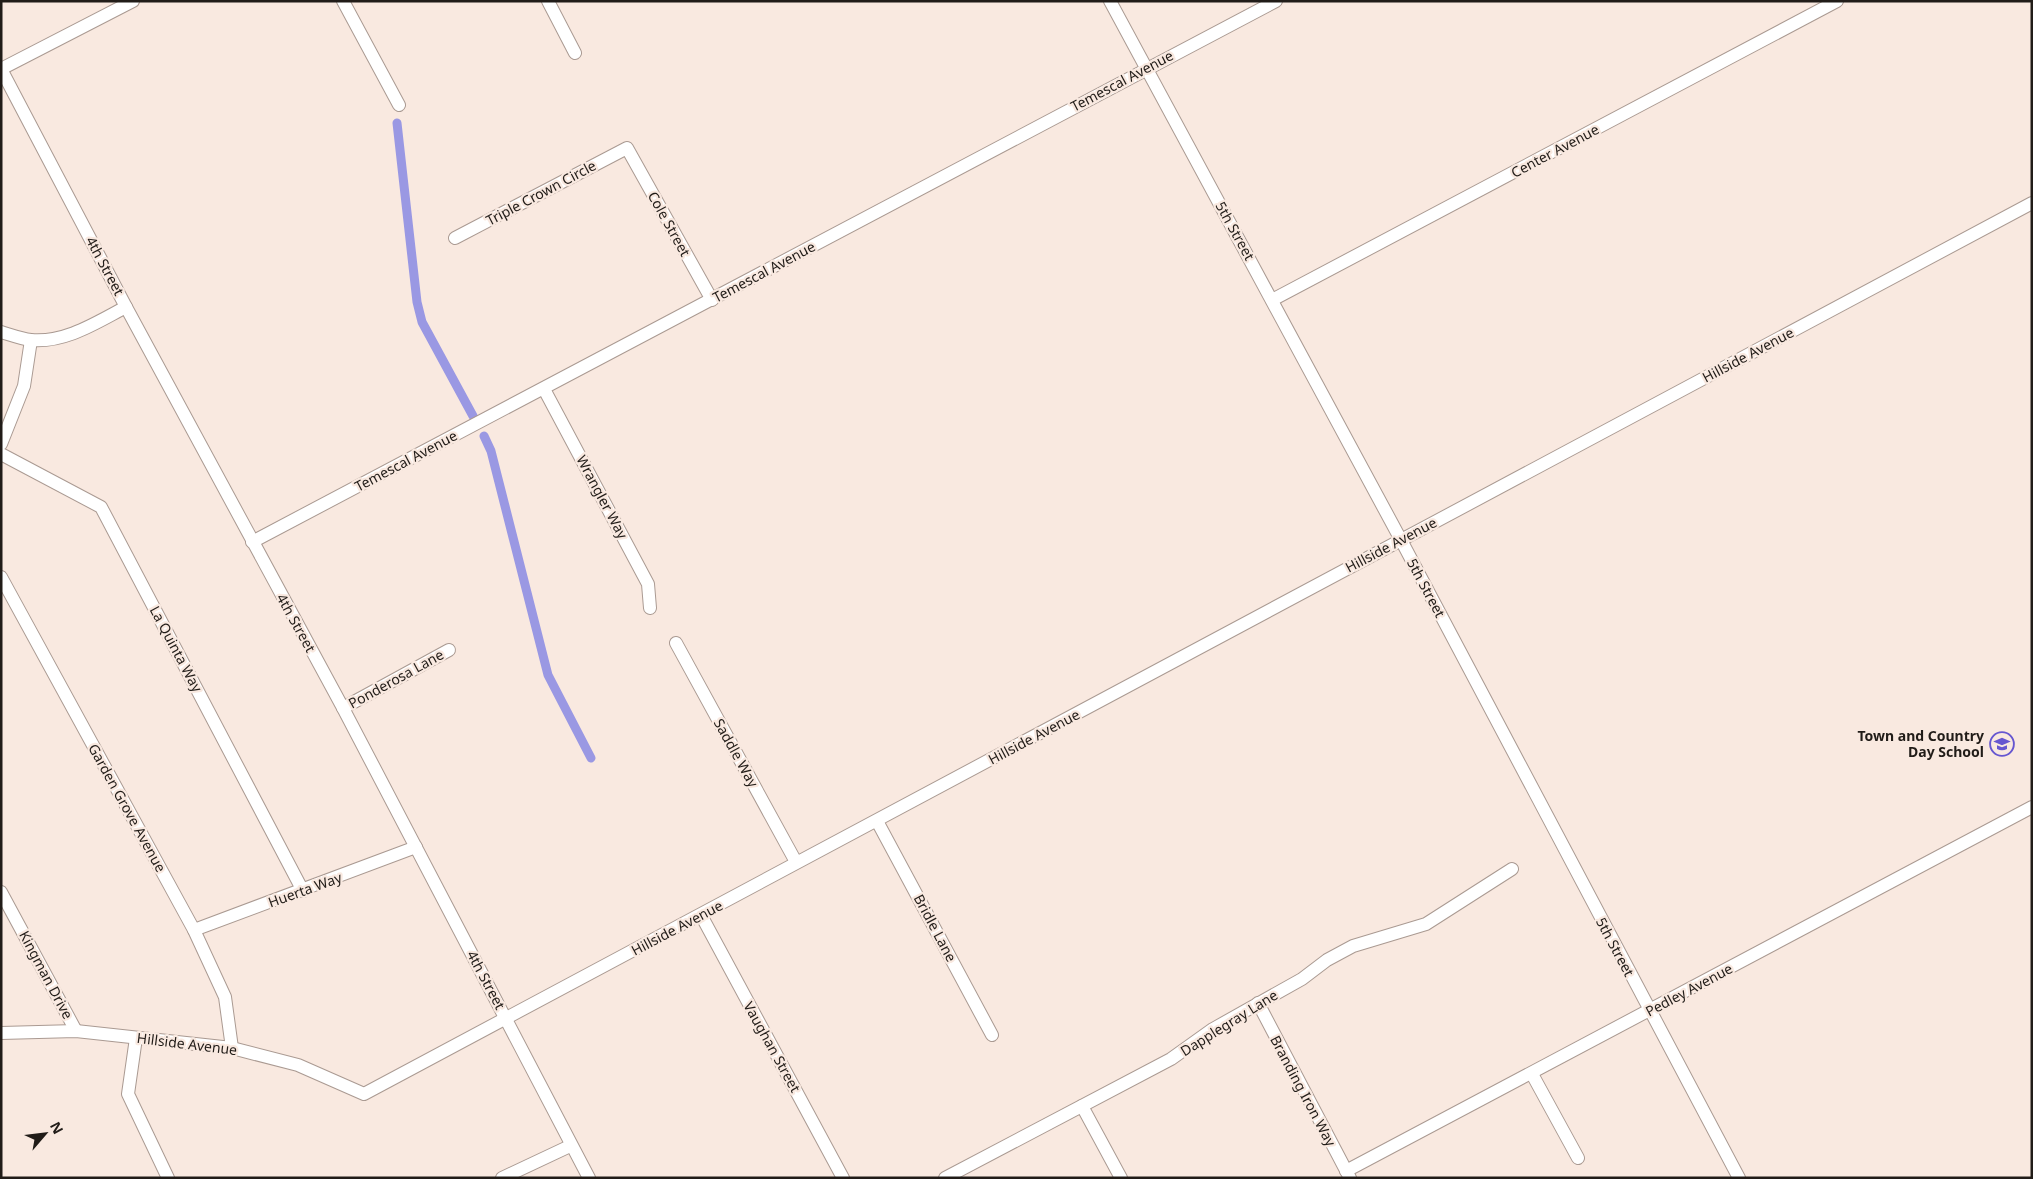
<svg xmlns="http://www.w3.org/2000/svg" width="2033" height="1179" font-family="'Noto Sans',sans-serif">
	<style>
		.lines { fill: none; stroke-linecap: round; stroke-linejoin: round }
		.canal { stroke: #9a98e3; stroke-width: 9 }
		.minor-casing { stroke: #aa9a92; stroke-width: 14 }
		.minor { stroke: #fff; stroke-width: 12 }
		.labels { text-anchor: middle; stroke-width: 4.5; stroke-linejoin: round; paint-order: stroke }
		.street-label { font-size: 14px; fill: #211c18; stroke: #f9e9e0 }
		.poi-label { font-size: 14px; font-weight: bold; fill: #211c18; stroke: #f9e9e0; text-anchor: end }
	</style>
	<rect width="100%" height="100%" fill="#f9e9e0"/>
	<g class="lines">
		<!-- canal -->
		<g class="canal">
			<polyline points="397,123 417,302 422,322 473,416"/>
			<polyline points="484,436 491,451 548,675 591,758"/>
		</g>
		<!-- minor casing -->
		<g class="minor-casing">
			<g id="minor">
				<polyline points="343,1 399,105"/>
				<polyline points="548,1 575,53"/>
				<polyline points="1110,1 1401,540 1739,1178"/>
				<polyline points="1,69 126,307 343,708 589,1178"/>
				<polyline points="1,69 133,1"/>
				<polyline points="455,238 627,148 712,300"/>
				<polyline points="1272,300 1837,1"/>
				<path d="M 1,332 C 11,335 22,339 31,340 C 66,343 97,322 126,307"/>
				<polyline points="544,389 648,584 650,608"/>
				<polyline points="1,444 24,386 31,340"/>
				<polyline points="1,454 101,507 303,891"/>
				<polyline points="252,542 1276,1"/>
				<polyline points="1,577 194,930 225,997 232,1048"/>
				<polyline points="676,643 796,862"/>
				<polyline points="343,708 449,650"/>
				<polyline points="877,821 992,1035"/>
				<polyline points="1,892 76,1031"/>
				<polyline points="701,915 843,1178"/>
				<polyline points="194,930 416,847"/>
				<polyline points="1258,1003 1350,1178"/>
				<polyline points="1,1033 76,1031 232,1048 298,1065 364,1094 2032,203"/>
				<polyline points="136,1038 128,1094 168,1178"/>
				<polyline points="1532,1074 1578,1158"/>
				<polyline points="1082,1106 1121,1178"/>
				<polyline points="1346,1171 2032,807"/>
				<polyline points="502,1178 570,1146"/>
				<polyline points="945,1178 1171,1059 1213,1029 1302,979 1327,960 1353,946 1426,924 1512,869"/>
			</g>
		</g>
		<!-- minor -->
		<use href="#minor" class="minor"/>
	</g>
	<!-- icons -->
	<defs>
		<g id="school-ring" transform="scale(1.25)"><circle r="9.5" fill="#f9e9e0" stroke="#6656d0" stroke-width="1.5"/><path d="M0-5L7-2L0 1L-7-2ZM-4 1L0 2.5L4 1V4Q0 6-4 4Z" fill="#6656d0"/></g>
	</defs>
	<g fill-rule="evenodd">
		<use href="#school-ring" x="2002" y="744"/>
	</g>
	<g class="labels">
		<!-- street labels -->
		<g class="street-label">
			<text transform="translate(1122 81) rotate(-28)" y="5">Temescal Avenue</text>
			<text transform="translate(1555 151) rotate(-28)" y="5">Center Avenue</text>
			<text transform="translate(541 193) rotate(-28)" y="5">Triple Crown Circle</text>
			<text transform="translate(669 224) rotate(61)" y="5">Cole Street</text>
			<text transform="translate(1235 231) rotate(61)" y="5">5th Street</text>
			<text transform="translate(105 266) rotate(62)" y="5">4th Street</text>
			<text transform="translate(764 272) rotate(-28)" y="5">Temescal Avenue</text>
			<text transform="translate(1748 355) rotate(-28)" y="5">Hillside Avenue</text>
			<text transform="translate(406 461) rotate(-28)" y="5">Temescal Avenue</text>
			<text transform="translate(602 497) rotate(62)" y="5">Wrangler Way</text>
			<text transform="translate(1391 545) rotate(-28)" y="5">Hillside Avenue</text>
			<text transform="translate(1426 588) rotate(62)" y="5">5th Street</text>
			<text transform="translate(296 623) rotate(61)" y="5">4th Street</text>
			<text transform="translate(176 649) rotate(62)" y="5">La Quinta Way</text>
			<text transform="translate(396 679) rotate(-29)" y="5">Ponderosa Lane</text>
			<text transform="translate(1034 737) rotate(-28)" y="5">Hillside Avenue</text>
			<text transform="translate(736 753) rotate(61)" y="5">Saddle Way</text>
			<text transform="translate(127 808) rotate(61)" y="5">Garden Grove Avenue</text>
			<text transform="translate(305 890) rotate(-20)" y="5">Huerta Way</text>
			<text transform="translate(677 928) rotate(-28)" y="5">Hillside Avenue</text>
			<text transform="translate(935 928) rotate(62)" y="5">Bridle Lane</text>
			<text transform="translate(1615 947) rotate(62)" y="5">5th Street</text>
			<text transform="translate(46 975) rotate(62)" y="5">Kingman Drive</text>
			<text transform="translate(486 980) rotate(62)" y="5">4th Street</text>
			<text transform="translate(1689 990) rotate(-28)" y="5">Pedley Avenue</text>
			<text transform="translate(1229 1023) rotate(-32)" y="5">Dapplegray Lane</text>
			<text transform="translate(187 1044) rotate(7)" y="5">Hillside Avenue</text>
			<text transform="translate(772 1047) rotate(61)" y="5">Vaughan Street</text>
			<text transform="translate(1303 1091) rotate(62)" y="5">Branding Iron Way</text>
		</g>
		<!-- poi labels -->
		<g class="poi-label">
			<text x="1984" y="741">Town and Country<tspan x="1984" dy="16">Day School</tspan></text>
		</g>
	</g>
	<!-- border -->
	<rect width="2033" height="1179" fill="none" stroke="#211c18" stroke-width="5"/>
	<!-- north arrow -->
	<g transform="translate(45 1134) rotate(62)" stroke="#f9e9e0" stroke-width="4" paint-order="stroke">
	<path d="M0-4L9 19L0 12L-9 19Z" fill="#211c18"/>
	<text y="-8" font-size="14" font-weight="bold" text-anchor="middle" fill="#211c18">N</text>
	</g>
</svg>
